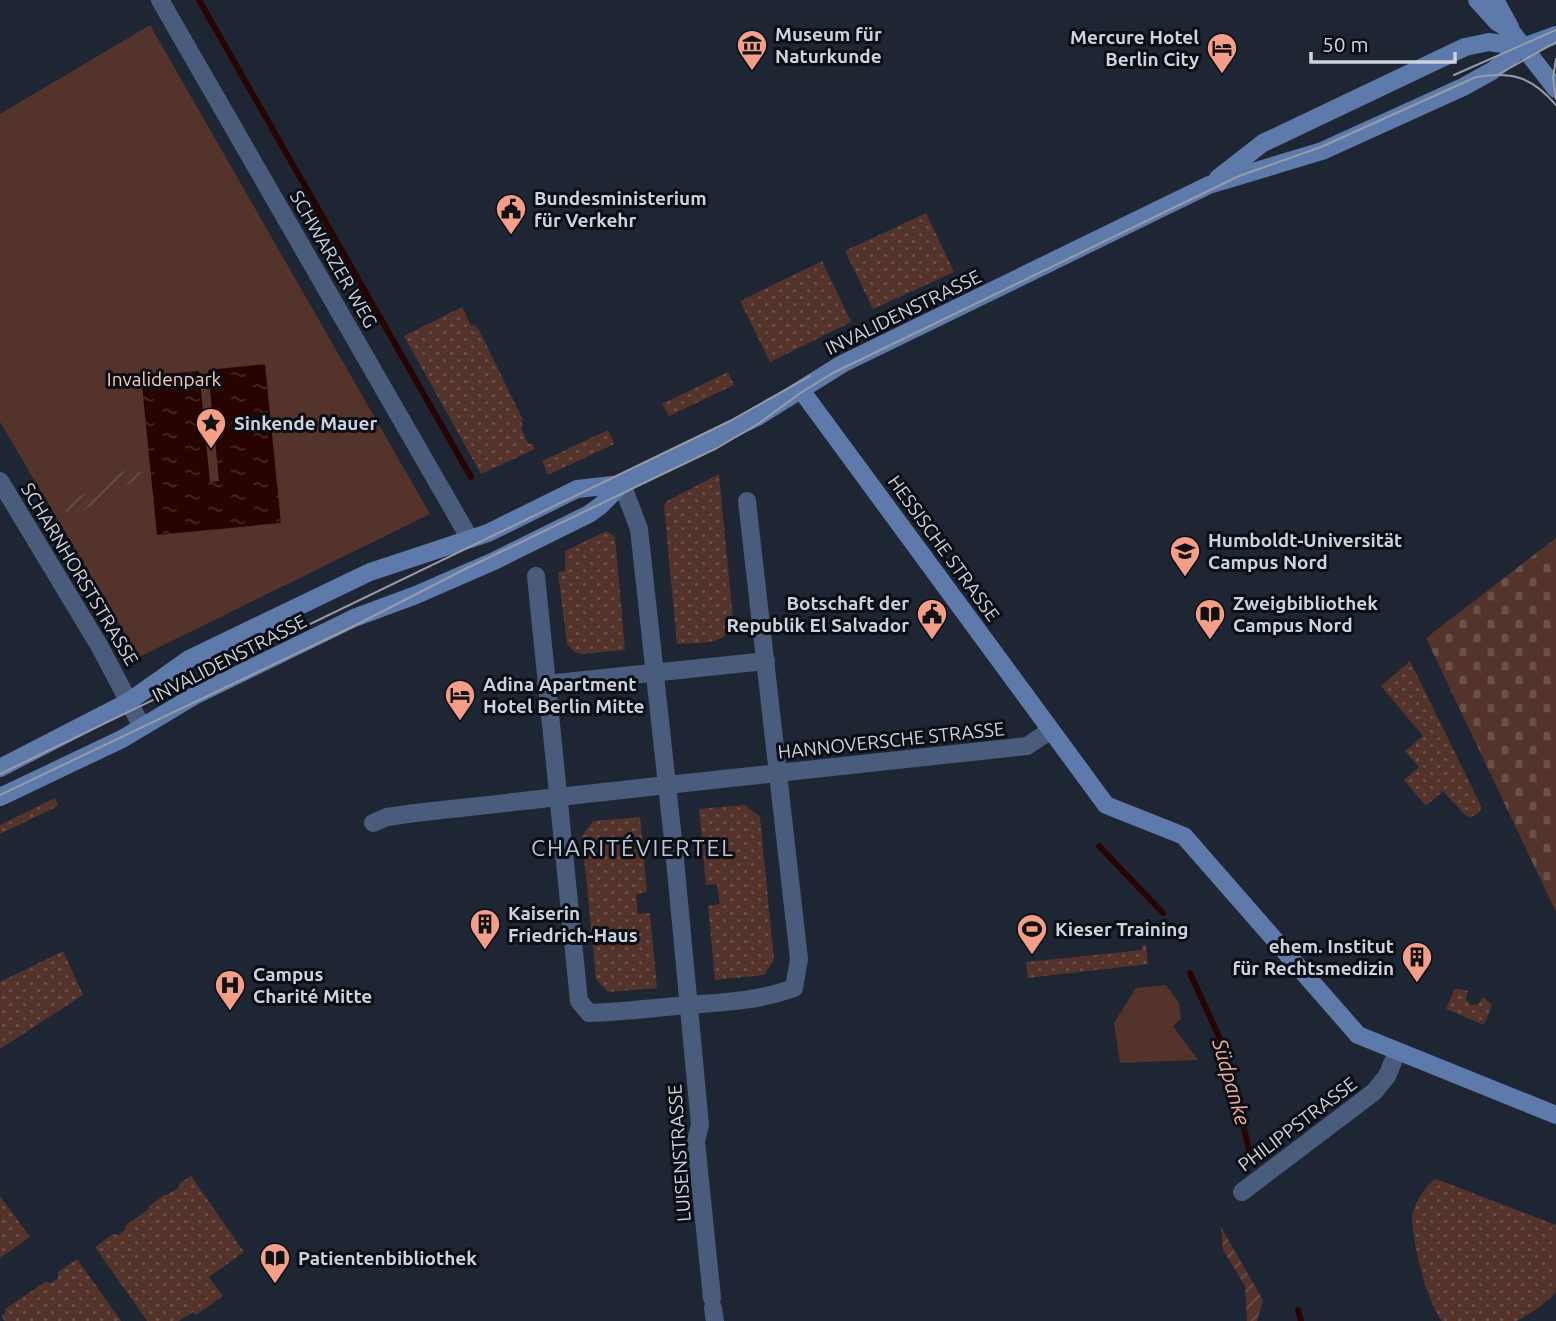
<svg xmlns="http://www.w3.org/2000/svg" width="1556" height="1321" font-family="Ubuntu,sans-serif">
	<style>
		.grass { fill: url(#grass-dots) }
		.cemetery { fill: url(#cemetery-stones) }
		.park { fill: #54332b }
		.garden { fill: url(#garden-furrows) }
		.water { fill: url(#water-ripples) }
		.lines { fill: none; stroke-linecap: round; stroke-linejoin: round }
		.stream { stroke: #280400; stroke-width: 6 }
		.minor { stroke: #4a5c7b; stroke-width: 18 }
		.tertiary { stroke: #4a5c7b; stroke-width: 18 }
		.secondary { stroke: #5e7aab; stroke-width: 18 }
		.tram { stroke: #969ca7; stroke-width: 2 }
		.labels { text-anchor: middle; stroke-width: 6; stroke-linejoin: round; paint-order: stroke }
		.poi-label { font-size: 19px; font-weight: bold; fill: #cdd3dc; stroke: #0b0f15; text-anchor: start }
		.street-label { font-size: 19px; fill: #cdd3dc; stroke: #0b0f15 }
		.park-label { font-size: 19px; fill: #facbbf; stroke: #0b0f15 }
		.water-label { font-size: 21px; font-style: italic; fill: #f7ac99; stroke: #0b0f15 }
		.quarter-label { font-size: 23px; letter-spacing: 2px; fill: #bac5d7; stroke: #0b0f15 }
	</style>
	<defs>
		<pattern id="grass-dots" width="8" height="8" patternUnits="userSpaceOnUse" patternTransform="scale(1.75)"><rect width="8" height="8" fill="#54332b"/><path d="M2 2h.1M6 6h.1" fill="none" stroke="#6b5049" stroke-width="1.8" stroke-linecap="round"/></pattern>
		<pattern id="cemetery-stones" width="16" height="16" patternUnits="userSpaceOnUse" patternTransform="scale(1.75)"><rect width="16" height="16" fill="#54332b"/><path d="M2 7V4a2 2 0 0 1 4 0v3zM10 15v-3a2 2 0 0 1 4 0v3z" fill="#6b5049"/></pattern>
		<pattern id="garden-furrows" width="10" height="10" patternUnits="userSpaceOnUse" patternTransform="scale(1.75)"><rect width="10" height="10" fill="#54332b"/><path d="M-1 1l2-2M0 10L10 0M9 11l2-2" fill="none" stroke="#6b5049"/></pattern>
		<pattern id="water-ripples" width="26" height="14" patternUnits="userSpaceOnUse" patternTransform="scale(1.75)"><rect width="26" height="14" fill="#280400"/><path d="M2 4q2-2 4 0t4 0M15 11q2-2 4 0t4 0" fill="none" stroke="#462825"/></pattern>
	</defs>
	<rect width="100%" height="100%" fill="#1e2634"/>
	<!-- grass -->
	<g class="grass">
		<polygon points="926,213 954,272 873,309 845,251"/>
		<polygon points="822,261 851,322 770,362 740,301"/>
		<polygon points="462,307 471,326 475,325 479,330 523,420 521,421 523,426 521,428 528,444 532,443 535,449 481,474 404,336"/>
		<polygon points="728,372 734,385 669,416 662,404"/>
		<polygon points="608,430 614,444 548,475 542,461"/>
		<path d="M 719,474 L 733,620 C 729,647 700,642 677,644 L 664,506 L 667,501 Z"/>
		<polygon points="606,531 615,537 625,650 583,654 575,652 567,644 558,572 565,571 565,551"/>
		<polygon points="1410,661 1481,806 1480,812 1471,817 1465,815 1443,791 1426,806 1404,780 1419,767 1405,751 1423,736 1381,686"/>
		<polygon points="55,798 58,806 0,834 0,825"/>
		<polygon points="745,805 760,817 774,960 764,975 715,980 708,906 720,904 717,884 706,885 699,809"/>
		<polygon points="640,817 647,892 636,894 638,914 650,913 657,988 608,992 596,979 582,836 593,821"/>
		<polygon points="1142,945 1146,945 1148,964 1028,978 1026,962 1142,950"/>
		<polygon points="63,951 83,995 0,1049 0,982"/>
		<polygon points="1458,989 1468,991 1466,1000 1471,1005 1478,1004 1483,997 1492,1005 1484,1025 1446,1009 1454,990"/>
		<polygon points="191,1176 244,1252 209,1277 223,1296 196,1315 193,1312 179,1321 147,1321 95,1247 113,1234 119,1235 125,1230 126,1225 149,1209 148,1207 165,1194 167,1195 180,1187 179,1184"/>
		<path d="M 1436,1179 L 1556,1225 L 1556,1293 L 1537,1309 L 1517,1321 L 1442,1321 C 1426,1301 1414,1246 1412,1220 C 1411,1209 1426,1183 1436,1179 Z"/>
		<polygon points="0,1196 30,1237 0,1258"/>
		<polygon points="77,1259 121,1321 5,1321 1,1316 6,1312 5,1309 45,1282 51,1283 58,1278 58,1272"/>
	</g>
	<!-- cemetery -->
	<polygon class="cemetery" points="1556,538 1556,912 1426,638"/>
	<!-- park -->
	<g class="park">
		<polygon points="150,25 430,514 139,657 0,422 0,114"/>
		<polygon points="1166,985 1179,1003 1181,1019 1173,1026 1198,1060 1120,1063 1114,1023 1136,988"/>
	</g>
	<!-- garden -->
	<g class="garden">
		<polygon points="140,462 141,477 70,518 63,506"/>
		<polygon points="1221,1227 1263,1300 1257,1321 1247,1321 1245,1286 1223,1250"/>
	</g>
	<!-- water -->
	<polygon class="water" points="265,364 281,523 157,535 141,376 199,371 210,482 219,481 208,370"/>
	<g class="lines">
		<!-- stream -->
		<g class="stream">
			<polyline points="199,0 471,477"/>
			<polyline points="1099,846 1163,913"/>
			<polyline points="1190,973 1226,1052 1250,1154"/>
			<polyline points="1298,1310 1301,1321"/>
		</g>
		<!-- minor -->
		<g class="minor">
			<polyline points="160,0 470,539"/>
			<polyline points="0,481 100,647 142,727"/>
			<path d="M 536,576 L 579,1001 L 589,1013 C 622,1012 654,1008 687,1005 C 725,1002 758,1001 794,988 L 799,959 L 747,501"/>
			<polyline points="546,684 766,661"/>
			<polyline points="373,823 387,817 415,813 667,785"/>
			<polyline points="1242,1192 1374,1092 1387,1076 1397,1052"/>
		</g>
		<!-- tertiary -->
		<g class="tertiary">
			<polyline points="622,484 639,529 674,849 700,1125 696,1141 712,1298"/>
			<polyline points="667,785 1027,746 1051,730"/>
			<polyline points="713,1308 715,1321"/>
		</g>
		<!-- secondary -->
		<g class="secondary">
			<polyline points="1477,0 1497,22 1511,31 1556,89"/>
			<polyline points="1495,0 1510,27"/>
			<polyline points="1218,178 1263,143 1465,47 1489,42 1523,47"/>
			<polyline points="801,390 1106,805 1184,836 1358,1035 1556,1115"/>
			<polyline points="0,768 128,702 189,659 370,572 488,533 577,489 622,484"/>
			<polyline points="0,797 122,739 194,696 354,618 416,595 494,561 589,514 600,506 622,484 757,417 842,364 1209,185 1322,151 1463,87 1492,71 1523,47 1556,35"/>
		</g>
		<!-- tram -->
		<g class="tram">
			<polyline points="1556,59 1553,78 1556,99"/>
			<polyline points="1499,74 1556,42"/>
			<polyline points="1454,75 1556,30"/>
			<polyline points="0,774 730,421 810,376"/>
			<path d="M 0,795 L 354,626 L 469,567 L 717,448 L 758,424 L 802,392 L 833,373 L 1239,176 L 1321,147 L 1476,77 C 1512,71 1532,77 1556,105"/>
		</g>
	</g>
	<!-- icons -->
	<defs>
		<g id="museum-pin" transform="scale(1.575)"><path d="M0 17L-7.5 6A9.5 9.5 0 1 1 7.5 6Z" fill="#f49e88" stroke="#0b0f15"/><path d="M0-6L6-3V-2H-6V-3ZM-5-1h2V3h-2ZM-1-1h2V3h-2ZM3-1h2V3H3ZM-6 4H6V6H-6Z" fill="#111"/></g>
		<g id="hotel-pin" transform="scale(1.575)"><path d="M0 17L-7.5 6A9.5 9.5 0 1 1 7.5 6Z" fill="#f49e88" stroke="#0b0f15"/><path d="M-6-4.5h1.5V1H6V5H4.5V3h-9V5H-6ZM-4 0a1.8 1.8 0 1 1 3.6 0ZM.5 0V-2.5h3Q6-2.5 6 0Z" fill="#111"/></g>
		<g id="civic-pin" transform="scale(1.575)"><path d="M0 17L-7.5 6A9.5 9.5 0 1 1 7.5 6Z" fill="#f49e88" stroke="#0b0f15"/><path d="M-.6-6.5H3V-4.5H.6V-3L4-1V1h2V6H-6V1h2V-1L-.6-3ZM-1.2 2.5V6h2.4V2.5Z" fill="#111"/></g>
		<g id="sight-pin" transform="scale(1.575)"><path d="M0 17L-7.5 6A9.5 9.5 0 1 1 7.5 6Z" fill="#f49e88" stroke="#0b0f15"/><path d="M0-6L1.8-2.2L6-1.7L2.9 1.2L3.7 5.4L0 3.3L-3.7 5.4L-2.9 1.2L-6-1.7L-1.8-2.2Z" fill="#111"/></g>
		<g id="university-pin" transform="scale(1.575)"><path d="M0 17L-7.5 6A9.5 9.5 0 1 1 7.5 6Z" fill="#f49e88" stroke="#0b0f15"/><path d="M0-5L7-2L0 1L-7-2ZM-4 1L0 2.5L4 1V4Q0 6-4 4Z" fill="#111"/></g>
		<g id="library-pin" transform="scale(1.575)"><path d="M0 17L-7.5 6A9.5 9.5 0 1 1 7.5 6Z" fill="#f49e88" stroke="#0b0f15"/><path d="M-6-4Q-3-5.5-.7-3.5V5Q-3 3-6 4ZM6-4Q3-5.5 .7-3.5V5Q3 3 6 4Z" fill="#111"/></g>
		<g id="building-pin" transform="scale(1.575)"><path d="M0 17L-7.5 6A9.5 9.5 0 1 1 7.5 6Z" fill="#f49e88" stroke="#0b0f15"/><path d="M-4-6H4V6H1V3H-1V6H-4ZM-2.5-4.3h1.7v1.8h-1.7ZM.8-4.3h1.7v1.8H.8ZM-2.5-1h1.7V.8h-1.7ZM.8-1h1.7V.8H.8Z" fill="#111"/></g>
		<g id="stadium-pin" transform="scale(1.575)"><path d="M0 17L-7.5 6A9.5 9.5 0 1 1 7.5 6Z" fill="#f49e88" stroke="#0b0f15"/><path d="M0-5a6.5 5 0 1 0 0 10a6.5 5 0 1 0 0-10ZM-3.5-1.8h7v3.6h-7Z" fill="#111"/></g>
		<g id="hospital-pin" transform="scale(1.575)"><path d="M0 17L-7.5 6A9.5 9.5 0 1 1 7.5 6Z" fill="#f49e88" stroke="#0b0f15"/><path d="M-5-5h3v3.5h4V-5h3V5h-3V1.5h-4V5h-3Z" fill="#111"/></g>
	</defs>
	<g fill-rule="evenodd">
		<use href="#museum-pin" x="752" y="45"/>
		<use href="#hotel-pin" x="1222" y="48"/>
		<use href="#civic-pin" x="511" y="209"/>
		<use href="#sight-pin" x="211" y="423"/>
		<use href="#university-pin" x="1185" y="551"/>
		<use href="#civic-pin" x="932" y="614"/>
		<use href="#library-pin" x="1210" y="614"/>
		<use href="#hotel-pin" x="460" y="695"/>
		<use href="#building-pin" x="485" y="924"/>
		<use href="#stadium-pin" x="1032" y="929"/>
		<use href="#building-pin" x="1417" y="957"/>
		<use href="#hospital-pin" x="230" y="985"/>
		<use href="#library-pin" x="275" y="1258"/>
	</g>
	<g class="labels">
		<!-- poi labels -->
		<g class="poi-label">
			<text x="775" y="41">Museum für<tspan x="775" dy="22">Naturkunde</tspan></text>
			<text x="1199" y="44" text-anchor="end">Mercure Hotel<tspan x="1199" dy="22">Berlin City</tspan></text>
			<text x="534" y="205">Bundesministerium<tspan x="534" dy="22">für Verkehr</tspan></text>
			<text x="234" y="430">Sinkende Mauer</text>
			<text x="1208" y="547">Humboldt-Universität<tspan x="1208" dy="22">Campus Nord</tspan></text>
			<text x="909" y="610" text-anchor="end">Botschaft der<tspan x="909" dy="22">Republik El Salvador</tspan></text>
			<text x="1233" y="610">Zweigbibliothek<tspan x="1233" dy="22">Campus Nord</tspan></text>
			<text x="483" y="691">Adina Apartment<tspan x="483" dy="22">Hotel Berlin Mitte</tspan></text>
			<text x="508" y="920">Kaiserin<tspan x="508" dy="22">Friedrich-Haus</tspan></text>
			<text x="1055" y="936">Kieser Training</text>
			<text x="1394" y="953" text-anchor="end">ehem. Institut<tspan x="1394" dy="22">für Rechtsmedizin</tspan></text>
			<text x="253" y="981">Campus<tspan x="253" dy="22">Charité Mitte</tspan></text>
			<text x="298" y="1265">Patientenbibliothek</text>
		</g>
		<!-- street labels -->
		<g class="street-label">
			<text transform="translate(334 259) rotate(60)" y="7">SCHWARZER WEG</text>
			<text transform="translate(903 312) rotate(-26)" y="7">INVALIDENSTRASSE</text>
			<text transform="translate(944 548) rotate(54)" y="7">HESSISCHE STRASSE</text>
			<text transform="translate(80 574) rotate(59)" y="7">SCHARNHORSTSTRASSE</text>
			<text transform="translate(229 658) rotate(-27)" y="7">INVALIDENSTRASSE</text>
			<text transform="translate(891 740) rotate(-6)" y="7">HANNOVERSCHE STRASSE</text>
			<text transform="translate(1297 1124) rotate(-37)" y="7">PHILIPPSTRASSE</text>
			<text transform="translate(679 1153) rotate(-94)" y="7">LUISENSTRASSE</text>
		</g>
		<!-- park labels -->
		<g class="park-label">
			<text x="164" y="386">Invalidenpark</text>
		</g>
		<!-- water labels -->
		<g class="water-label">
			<text transform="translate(1231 1082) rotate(74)" y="7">Südpanke</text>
		</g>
		<!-- quarter labels -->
		<g class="quarter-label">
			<text x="633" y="856">CHARITÉVIERTEL</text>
		</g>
	</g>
	<!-- scale -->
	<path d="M1311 52v10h144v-10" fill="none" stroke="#cdd3dc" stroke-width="3.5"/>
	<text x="1322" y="52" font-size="21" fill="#cdd3dc" stroke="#0b0f15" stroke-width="5" paint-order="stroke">50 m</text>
</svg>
